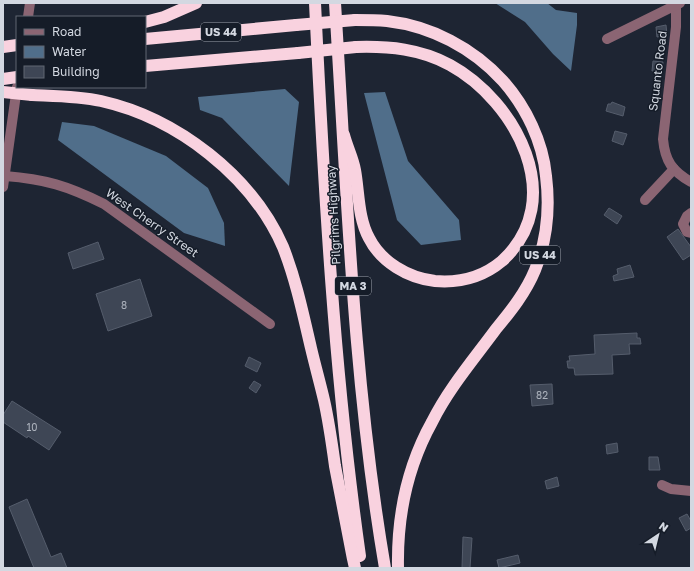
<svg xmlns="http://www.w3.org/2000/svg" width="694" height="571" font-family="'Golos Text',sans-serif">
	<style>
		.water { fill: #506e8a }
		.building { fill: #3e4655; stroke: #555d6c }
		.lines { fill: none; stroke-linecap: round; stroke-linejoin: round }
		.minor { stroke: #8b6573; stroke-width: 10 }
		.highway { stroke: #f9d2df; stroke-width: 12 }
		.highway-bridge { stroke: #f9d2df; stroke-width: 12 }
		.labels { text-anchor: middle; stroke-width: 3; stroke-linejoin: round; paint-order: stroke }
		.number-label { font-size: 10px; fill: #aeb4be }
		.shield { fill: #151c28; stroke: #9aa0aa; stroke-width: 1 }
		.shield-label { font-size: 11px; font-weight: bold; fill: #d3d8e1 }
		.street-label { font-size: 12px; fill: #d3d8e1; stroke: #151c28 }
	</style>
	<rect width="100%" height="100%" fill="#1e2533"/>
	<!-- water -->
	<g class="water">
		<polygon points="495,3 547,3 556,10 577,13 577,25 571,71 553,54 525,22"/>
		<polygon points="285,89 299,102 289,186 222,118 200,110 198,97"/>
		<polygon points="385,92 408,161 459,220 461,240 421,245 397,220 364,93"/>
		<polygon points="62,122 94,126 166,156 208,188 224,223 225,246 184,233 58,140"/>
	</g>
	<!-- building -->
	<g class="building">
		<polygon points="666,25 667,35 657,37 656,27"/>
		<polygon points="653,61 663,62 662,72 652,71"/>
		<polygon points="612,102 625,107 623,116 606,111 608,104 611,104"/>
		<polygon points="615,131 627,134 623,145 612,141"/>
		<polygon points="609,208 622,216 617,224 604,215"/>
		<polygon points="678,229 691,247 691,255 683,260 667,237"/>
		<polygon points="98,242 104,259 73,269 68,253"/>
		<polygon points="630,265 634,277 614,281 613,276 618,274 617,269"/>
		<polygon points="140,279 152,316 108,331 96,294"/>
		<polygon points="637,333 637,338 640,338 641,344 629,344 630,354 612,355 613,374 575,375 574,368 568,368 567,361 570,361 569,356 595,354 594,335"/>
		<polygon points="249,357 261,363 257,372 245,366"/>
		<polygon points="254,381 261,385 256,393 249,388"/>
		<polygon points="552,384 553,404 532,406 530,385"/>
		<polygon points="12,401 61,432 49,450 28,436 27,438 3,422 3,415"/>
		<polygon points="617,443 618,452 607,454 606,445"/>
		<polygon points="649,457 658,457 660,470 649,470"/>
		<polygon points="557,477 559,486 547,489 545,481"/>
		<polygon points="27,499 51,557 61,553 67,568 34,568 9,507"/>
		<polygon points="687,514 691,521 691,528 686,531 679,518"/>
		<polygon points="463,537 472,538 470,568 462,568"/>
		<polygon points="518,555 520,563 499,568 497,560"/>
	</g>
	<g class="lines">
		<!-- minor -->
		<g class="minor">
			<path d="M 676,3 L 676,27 L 663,139 C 665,161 672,171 691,182"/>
			<polyline points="28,17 30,3"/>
			<polyline points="607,39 680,3"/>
			<path d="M 5,176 C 45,179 68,186 104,204 L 270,324"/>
			<polyline points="3,187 17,87"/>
			<polyline points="645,200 674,169"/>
			<polyline points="691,213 687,216 683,224 687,232 691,233"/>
			<polyline points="662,485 671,489 691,491"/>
		</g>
		<!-- highway -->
		<g class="highway">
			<path d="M 315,3 C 324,188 334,373 360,556"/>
			<path d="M 335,3 C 347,192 353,381 385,568"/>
			<path d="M 355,20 C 365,20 376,20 387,21 C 431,26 473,48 503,81 C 526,107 543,142 546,176 C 550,208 547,240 535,270 C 526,292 511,311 496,329 C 474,359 449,388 432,422 C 407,467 397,517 398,568"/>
			<polyline points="145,22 164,17 196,3"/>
			<polyline points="145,39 296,25"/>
			<polyline points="3,47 17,45"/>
			<polyline points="145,66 298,53"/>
			<polyline points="3,79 17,77"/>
			<path d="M 32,95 C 55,96 79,96 101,101 C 177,118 252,176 283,247 C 296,280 303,314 311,348 C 315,365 320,383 324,400 C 329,422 332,444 335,466 C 341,497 347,528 353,559 L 355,568"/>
			<path d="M 344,135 C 347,147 353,158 355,170 C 359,192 358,218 369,238 C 381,262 408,278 435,281 C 459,283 483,277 502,261 C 569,200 516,101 450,65 C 421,49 389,46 356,47"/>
		</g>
		<!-- highway-bridge -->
		<g class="highway-bridge">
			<polyline points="296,25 355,20"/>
			<polyline points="298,53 356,47"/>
			<polyline points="3,92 32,95"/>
		</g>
	</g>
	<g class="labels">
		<!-- number labels -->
		<g class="number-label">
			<text x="124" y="309">8</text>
			<text x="542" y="399">82</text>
			<text x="32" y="431">10</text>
		</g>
		<!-- shield labels -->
		<g class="shield">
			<rect x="201" y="23" width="40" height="18" rx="3"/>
			<rect x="520" y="246" width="40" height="18" rx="3"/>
			<rect x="335" y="277" width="36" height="18" rx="3"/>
		</g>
		<g class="shield-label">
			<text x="221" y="36">US 44</text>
			<text x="540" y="259">US 44</text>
			<text x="353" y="290">MA 3</text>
		</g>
		<!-- street labels -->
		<g class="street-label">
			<text transform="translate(658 71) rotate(-83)" y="4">Squanto Road</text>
			<text transform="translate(334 215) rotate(-93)" y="4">Pilgrims Highway</text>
			<text transform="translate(152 223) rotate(35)" y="4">West Cherry Street</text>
		</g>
	</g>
	<!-- border -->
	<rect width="694" height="571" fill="none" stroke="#d3d8e1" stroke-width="8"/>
	<!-- legend -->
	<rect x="16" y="16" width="130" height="72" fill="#151c28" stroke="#616772"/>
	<rect x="24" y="29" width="20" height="6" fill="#8b6573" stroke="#616772"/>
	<text x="52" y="36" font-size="12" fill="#d3d8e1">Road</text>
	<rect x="24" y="46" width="20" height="12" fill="#506e8a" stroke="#616772"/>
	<text x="52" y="56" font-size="12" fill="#d3d8e1">Water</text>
	<rect x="24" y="66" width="20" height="12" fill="#3e4655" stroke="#616772"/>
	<text x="52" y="76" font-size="12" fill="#d3d8e1">Building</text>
	<!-- north arrow -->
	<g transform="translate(658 535) rotate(35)" stroke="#151c28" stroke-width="3" paint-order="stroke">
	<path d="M0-3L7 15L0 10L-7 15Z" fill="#d3d8e1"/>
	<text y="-6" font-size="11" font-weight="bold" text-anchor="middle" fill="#d3d8e1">N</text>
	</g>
</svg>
